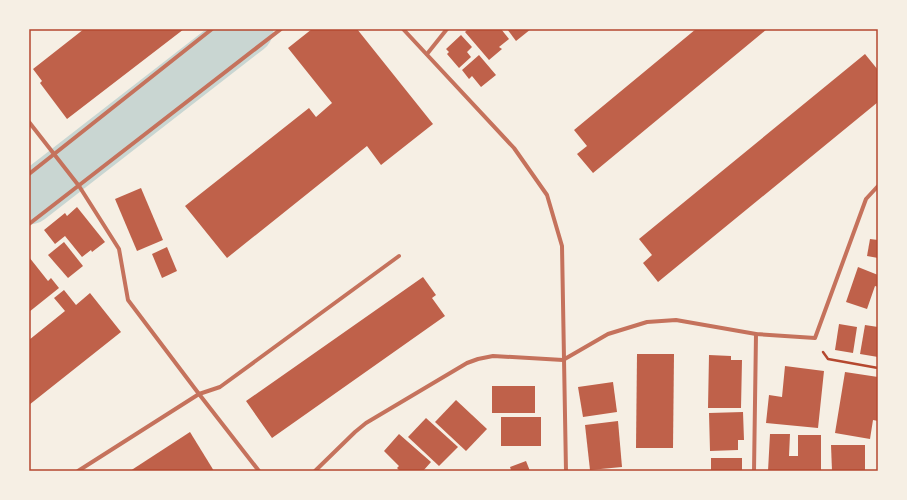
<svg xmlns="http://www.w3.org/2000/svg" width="907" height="500" font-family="'Crimson Pro',serif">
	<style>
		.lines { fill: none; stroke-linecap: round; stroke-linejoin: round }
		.river { stroke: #c9d6d2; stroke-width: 51 }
		.building { fill: #bf614a }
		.path { stroke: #b5482f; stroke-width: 2.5 }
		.minor { stroke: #c5725c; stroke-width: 4 }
		.neatline { fill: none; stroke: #b5482f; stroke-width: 1.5 }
	</style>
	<rect width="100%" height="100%" fill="#f6efe4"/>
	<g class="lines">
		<!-- river -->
		<polyline class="river" points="29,199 248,29"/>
	</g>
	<!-- building -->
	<g class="building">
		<polygon points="84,29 184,29 67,119 40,83 42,81 33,69"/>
		<polygon points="312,29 357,29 433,124 381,165 367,146 227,258 185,206 309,108 316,117 332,103 288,48"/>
		<polygon points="468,29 501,29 509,39 499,47 502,49 489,60 465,32"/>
		<polygon points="507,29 531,29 516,41"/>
		<polygon points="696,29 767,29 593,173 577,154 587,146 574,130"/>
		<polygon points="461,35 472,47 467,52 471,57 459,68 447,54 449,52 446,49"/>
		<polygon points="865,54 878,70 878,102 658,282 643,263 652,255 639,239"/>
		<polygon points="479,55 496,75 481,87 472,76 469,79 462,70"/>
		<polygon points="141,188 163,240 137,251 115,199"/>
		<polygon points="77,207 105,242 92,252 91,250 82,257 65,236 55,244 44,230 65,213 67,216"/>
		<polygon points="870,239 878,240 878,258 867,256"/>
		<polygon points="64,242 83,266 68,278 48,255"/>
		<polygon points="167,247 177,271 162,278 152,254"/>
		<polygon points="29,257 48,281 51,278 59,288 29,312"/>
		<polygon points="858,267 878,275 878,287 875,286 867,309 846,302"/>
		<polygon points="423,277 436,295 432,298 445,316 272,438 246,401"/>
		<polygon points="64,290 76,305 90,293 121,332 29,405 29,340 65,311 54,298"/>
		<polygon points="839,324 857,327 853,353 835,350"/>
		<polygon points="865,325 878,327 878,357 860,354"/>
		<polygon points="637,354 674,354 673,448 636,448"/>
		<polygon points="709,355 731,356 731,360 742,360 741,408 708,408"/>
		<polygon points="785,366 824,371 818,428 766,423 769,395 782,397"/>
		<polygon points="845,372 878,377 878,421 873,420 870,439 835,433"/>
		<polygon points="613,382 617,412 583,417 578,387"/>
		<rect x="492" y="386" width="43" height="27"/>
		<polygon points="456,400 487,429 466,451 435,422"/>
		<polygon points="743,412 744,440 738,440 738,450 710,451 709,413"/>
		<rect x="501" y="417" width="40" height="29"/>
		<polygon points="426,418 458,447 439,466 408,437"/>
		<polygon points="618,421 622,467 590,470 585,425"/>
		<polygon points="190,432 214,471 130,471"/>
		<polygon points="399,434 431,462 423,471 400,471 397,468 399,466 384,451"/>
		<polygon points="770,434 790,434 789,456 798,456 798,435 821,435 821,471 768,471"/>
		<polygon points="831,445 865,445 865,471 832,471"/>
		<rect x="711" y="458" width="31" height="13"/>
		<polygon points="526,461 530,471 507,471 511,470 510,467"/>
	</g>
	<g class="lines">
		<!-- path -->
		<polyline class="path" points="823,352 828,359 878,368"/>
		<!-- minor -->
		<g class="minor">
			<polyline points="403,29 514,148 547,195 562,246 566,471"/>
			<polyline points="427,54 447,29"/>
			<polyline points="29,122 79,186 119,249 128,300 199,394 259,471"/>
			<polyline points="29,174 212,29"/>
			<polyline points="29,224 281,29"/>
			<polyline points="78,471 199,394 220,387 399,256"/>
			<polyline points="315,471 355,432 366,423 467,363 478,359 493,356 563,360 608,334 647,322 676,320 756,334 815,338 866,199 878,186"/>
			<polyline points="754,471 756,334"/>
		</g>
	</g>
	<!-- border -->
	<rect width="907" height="500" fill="none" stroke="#f6efe4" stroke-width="60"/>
	<rect x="30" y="30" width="847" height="440" class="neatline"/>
</svg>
